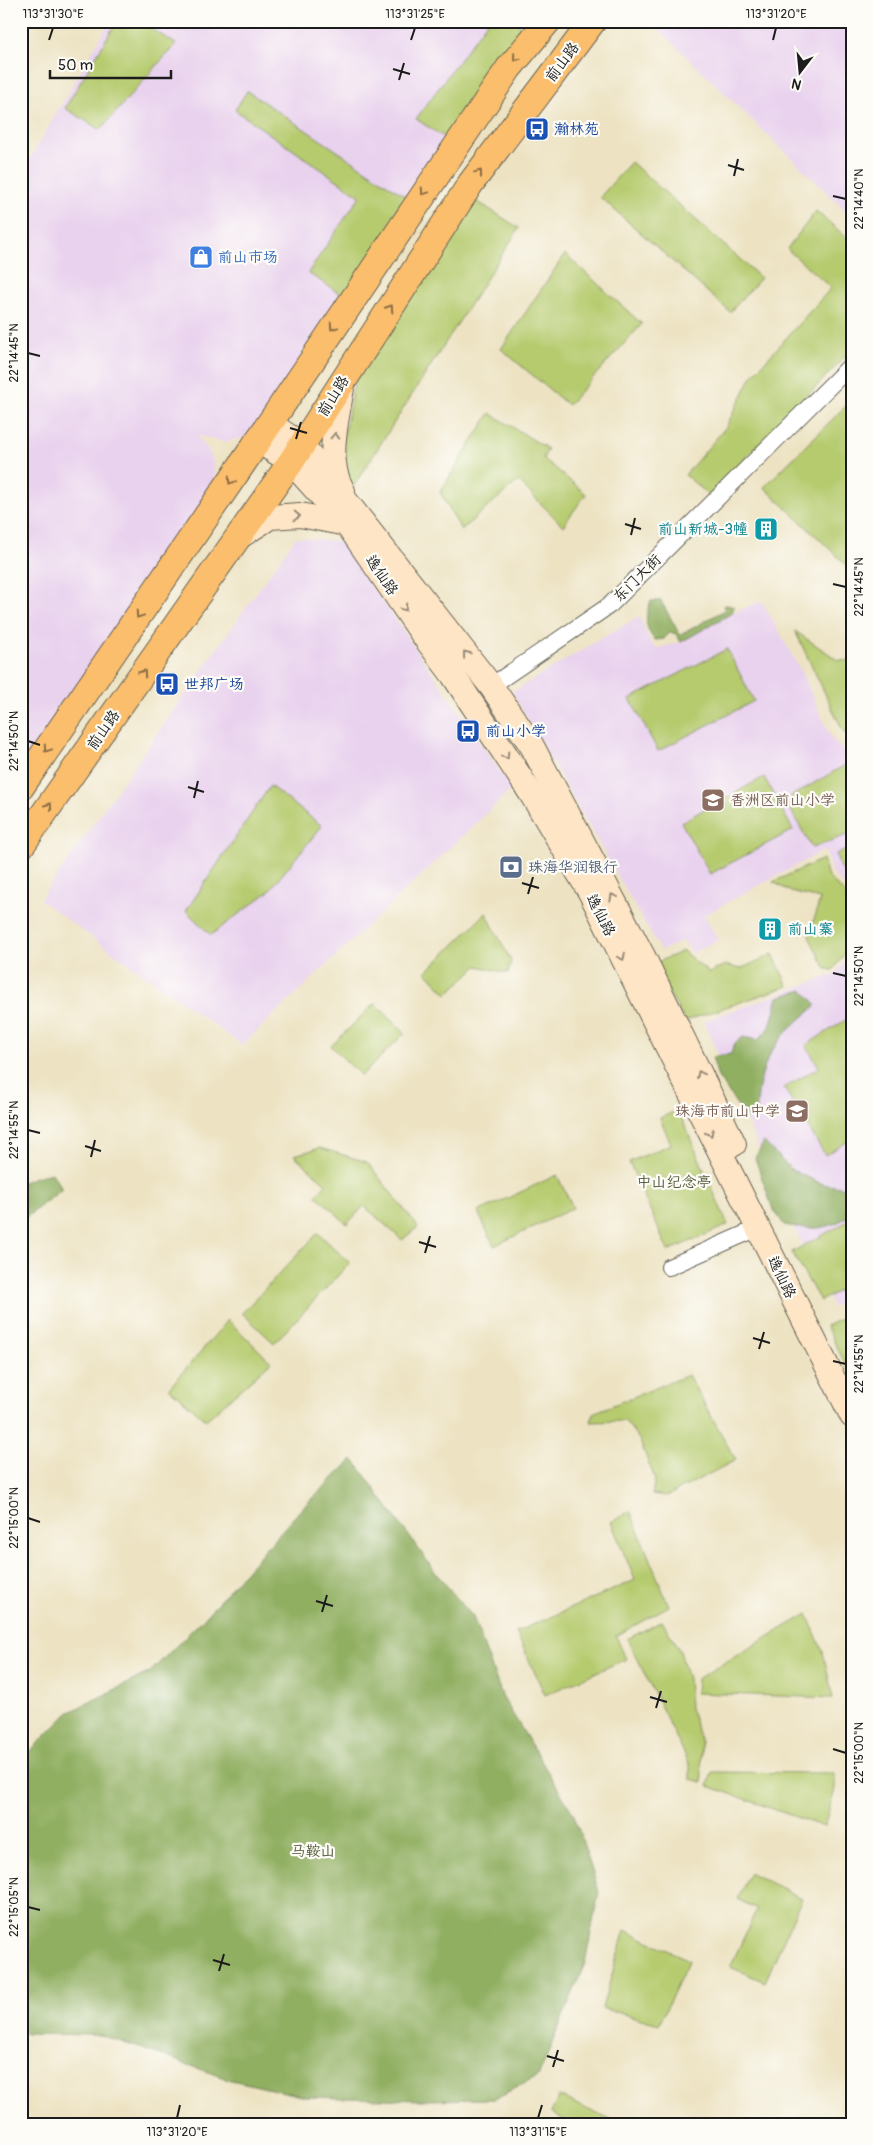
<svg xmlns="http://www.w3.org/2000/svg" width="873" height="2145" font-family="Pangolin,'LXGW WenKai TC',sans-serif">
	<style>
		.built { fill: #e9d2ee }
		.green { fill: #b6cb6e; stroke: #697445 }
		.forest { fill: #90af61; stroke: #56663e }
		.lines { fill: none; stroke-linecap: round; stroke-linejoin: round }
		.street-casing { stroke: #656256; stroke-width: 18 }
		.secondary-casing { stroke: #656256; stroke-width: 26 }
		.primary-casing { stroke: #656256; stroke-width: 28 }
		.street { stroke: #fff; stroke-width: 16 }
		.secondary { stroke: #fde5c5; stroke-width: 24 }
		.primary { stroke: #fabe6d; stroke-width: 26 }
		.oneway { stroke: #8b6d44 }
		.oneway2 { stroke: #988b79 }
		.ticks { fill: none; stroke: #1c1c1c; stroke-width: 2 }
		.labels { text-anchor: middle; stroke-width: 4.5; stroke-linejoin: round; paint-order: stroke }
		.street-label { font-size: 15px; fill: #1c1c1c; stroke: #fdfcf7 }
		.transit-label { font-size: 15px; fill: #164399; stroke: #fdfcf7; text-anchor: start }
		.shop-label { font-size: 15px; fill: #366cbe; stroke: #fdfcf7; text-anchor: start }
		.culture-label { font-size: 15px; fill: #0d838f; stroke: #fdfcf7; text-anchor: end }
		.education-label { font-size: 15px; fill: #785e54; stroke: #fdfcf7; text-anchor: start }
		.service-label { font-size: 15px; fill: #4e5e75; stroke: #fdfcf7; text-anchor: start }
		.park-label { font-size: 15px; fill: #525939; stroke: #fdfcf7 }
		.neatline { fill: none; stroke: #1c1c1c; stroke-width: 2 }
		.ticks-label { font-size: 12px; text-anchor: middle; fill: #1c1c1c }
	</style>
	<rect width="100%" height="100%" fill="#fdfcf7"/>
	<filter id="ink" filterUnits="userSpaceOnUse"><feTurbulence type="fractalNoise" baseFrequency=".02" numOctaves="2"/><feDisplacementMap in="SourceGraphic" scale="10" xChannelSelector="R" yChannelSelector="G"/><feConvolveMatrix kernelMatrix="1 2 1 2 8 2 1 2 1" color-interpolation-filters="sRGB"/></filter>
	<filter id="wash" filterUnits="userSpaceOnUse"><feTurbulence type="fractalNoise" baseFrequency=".0096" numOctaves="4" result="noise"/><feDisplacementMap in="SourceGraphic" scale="20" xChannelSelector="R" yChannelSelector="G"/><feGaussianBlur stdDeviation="1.12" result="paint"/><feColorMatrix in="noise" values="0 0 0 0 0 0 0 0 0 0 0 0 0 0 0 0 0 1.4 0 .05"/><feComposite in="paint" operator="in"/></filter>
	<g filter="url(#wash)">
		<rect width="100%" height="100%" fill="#ede3c3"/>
		<!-- built -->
		<g class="built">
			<polygon points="110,21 523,21 539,30 250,436 224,442 196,435 207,448 213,460 215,485 21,787 21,174"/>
			<polygon points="650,21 852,21 852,217"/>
			<polygon points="296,537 342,542 512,789 242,1045 40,900"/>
			<polygon points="762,601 802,673 832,739 852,761 852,893 832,874 825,850 704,915 718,940 693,953 683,940 661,951 512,692 639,616 651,644 658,648 681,642 732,613"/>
			<polygon points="852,952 852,1297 833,1307 781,1200 704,1021 835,974"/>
		</g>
		<!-- green -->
		<g class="green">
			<polygon points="117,21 139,21 176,44 100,130 65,108"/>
			<polygon points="488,21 512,21 532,31 451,142 416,119"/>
			<polygon points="247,91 411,200 347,298 308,273 360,196 235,110"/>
			<polygon points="631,162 761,278 730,312 600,197"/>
			<polygon points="472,198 519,228 351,490 342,446 354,383"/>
			<polygon points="816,211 852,242 852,350 709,495 685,475 726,427 752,376 831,288 787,249"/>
			<polygon points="565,254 642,324 568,405 501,349"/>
			<polygon points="852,400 852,570 764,487"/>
			<polygon points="490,413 548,449 543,458 586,494 563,526 518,481 461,530 440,492"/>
			<polygon points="795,631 838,660 852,661 852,739 843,731"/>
			<polygon points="727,649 754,701 658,751 630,699"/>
			<polygon points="847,764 852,770 852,833 812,848 785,800"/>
			<polygon points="764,777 793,830 710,874 681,822"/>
			<polygon points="270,786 322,826 268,892 211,935 186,911"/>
			<polygon points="852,848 852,881 840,868 836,854"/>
			<polygon points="823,859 828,877 852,900 852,945 833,970 826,969 809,937 820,899 791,892 773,882"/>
			<polygon points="486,913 511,961 508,973 477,966 447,994 426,972"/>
			<polygon points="683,951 709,973 725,965 740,969 773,954 788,986 685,1021 653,964"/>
			<polygon points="375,1003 405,1033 361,1076 331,1046"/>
			<polygon points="852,1016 852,1139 825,1155 784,1088 819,1067 806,1045"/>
			<polygon points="678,1110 728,1225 668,1251 629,1162 671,1144 660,1118"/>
			<polygon points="320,1148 367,1162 418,1227 402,1240 364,1206 347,1224 316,1195 326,1184 294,1155"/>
			<polygon points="557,1175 573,1208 494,1246 478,1212"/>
			<polygon points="850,1220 852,1284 820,1301 792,1252"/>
			<polygon points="318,1233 350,1263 274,1343 242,1313"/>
			<polygon points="847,1316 852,1324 852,1377 826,1326"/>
			<polygon points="228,1320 271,1362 206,1420 169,1388"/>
			<polygon points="688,1375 736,1460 667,1496 652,1494 655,1479 639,1439 625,1421 591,1422 593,1413"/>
			<polygon points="630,1511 669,1606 616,1636 626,1659 545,1695 516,1632 635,1580 611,1522"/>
			<polygon points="807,1614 823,1652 833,1698 696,1693 697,1679"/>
			<polygon points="662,1621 680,1651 688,1679 690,1708 701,1742 702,1782 690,1779 690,1765 627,1639"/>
			<polygon points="712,1772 835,1773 835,1789 824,1827 708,1786"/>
			<polygon points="750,1873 802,1898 765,1982 730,1967 757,1909 737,1899"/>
			<polygon points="625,1930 689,1960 659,2024 602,2008"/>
			<polygon points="559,2096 619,2124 573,2124 551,2113"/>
			<polygon points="297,2118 367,2124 261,2124"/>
		</g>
		<!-- forest -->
		<g class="forest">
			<path d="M 651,601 L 661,601 L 680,635 L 725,610 L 723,606 L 727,605 L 734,607 L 732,613 L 681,642 L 676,634 L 670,632 L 664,639 L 655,640 C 644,629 645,614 651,601 Z"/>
			<path d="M 803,990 L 817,1005 C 787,1030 766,1047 759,1088 C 757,1097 758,1105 755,1115 L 746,1118 L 718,1077 L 712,1057 L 731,1054 L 734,1044 L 743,1037 L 758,1040 L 770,1027 L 778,997 Z"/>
			<path d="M 764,1142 L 792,1170 L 822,1184 L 852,1189 L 852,1214 C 827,1231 813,1230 784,1225 L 772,1207 L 755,1158 Z"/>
			<polygon points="52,1173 62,1189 28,1216 21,1218 21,1183 35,1177"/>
			<polygon points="353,1459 436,1573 473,1617 503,1698 574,1815 599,1892 585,1963 539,2075 495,2099 422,2100 306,2097 227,2079 167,2057 100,2035 26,2034 21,2030 21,1760 68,1713 150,1672 204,1618 303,1507"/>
		</g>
	</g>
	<g filter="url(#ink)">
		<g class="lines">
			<!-- street casing -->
			<g class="street-casing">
				<g id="street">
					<polyline points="491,686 610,605 852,364"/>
					<polyline points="669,1267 758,1228"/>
				</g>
			</g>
			<!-- secondary casing -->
			<g class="secondary-casing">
				<g id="secondary">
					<polyline points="269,423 302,445 491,686 532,746 643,956 734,1144"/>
					<polyline points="257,440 291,462 347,524 423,635 453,675 532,795 590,892 852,1416"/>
					<path d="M 343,491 C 324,460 338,416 343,382"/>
					<polyline points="242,535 270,517 300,515 347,524"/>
				</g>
			</g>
			<!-- primary casing -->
			<g class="primary-casing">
				<g id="primary">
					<polyline points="21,787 243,463 509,68 548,21"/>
					<polyline points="21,846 291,462 471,183 593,21"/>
				</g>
			</g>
			<!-- street -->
			<use href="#street" class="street"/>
			<!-- secondary -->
			<use href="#secondary" class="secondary"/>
			<!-- primary -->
			<use href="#primary" class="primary"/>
		</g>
		<!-- one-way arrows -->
		<defs><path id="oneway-chevron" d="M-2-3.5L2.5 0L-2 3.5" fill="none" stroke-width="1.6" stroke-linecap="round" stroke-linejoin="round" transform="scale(1.25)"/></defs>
		<g class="oneway">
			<use href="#oneway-chevron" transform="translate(516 58) rotate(129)"/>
			<use href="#oneway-chevron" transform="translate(479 173) rotate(-53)"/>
			<use href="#oneway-chevron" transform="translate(424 192) rotate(124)"/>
			<use href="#oneway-chevron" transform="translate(390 308) rotate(-57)"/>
			<use href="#oneway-chevron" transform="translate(333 327) rotate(124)"/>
			<use href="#oneway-chevron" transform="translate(231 481) rotate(124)"/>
			<use href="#oneway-chevron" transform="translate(139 615) rotate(124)"/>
			<use href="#oneway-chevron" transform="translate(143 673) rotate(-55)"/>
			<use href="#oneway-chevron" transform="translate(47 749) rotate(124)"/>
			<use href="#oneway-chevron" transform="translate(49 806) rotate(-55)"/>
		</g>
		<g class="oneway2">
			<use href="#oneway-chevron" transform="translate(335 436) rotate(-88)"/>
			<use href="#oneway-chevron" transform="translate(297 516) rotate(2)"/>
			<use href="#oneway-chevron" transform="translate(404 608) rotate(56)"/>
			<use href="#oneway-chevron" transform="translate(466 654) rotate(-128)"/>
			<use href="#oneway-chevron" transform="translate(506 756) rotate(57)"/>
			<use href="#oneway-chevron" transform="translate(613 897) rotate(-118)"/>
			<use href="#oneway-chevron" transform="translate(622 957) rotate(64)"/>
			<use href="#oneway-chevron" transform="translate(700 1074) rotate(-116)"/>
			<use href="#oneway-chevron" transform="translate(710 1133) rotate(63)"/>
		</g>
	</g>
	<!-- ticks -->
	<path class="ticks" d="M 49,40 L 53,28M 411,40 L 415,28M 773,40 L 776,28M 393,69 L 410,74M 399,80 L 404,63M 728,165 L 744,170M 734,176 L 738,159M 833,196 L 846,199M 28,353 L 40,356M 290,428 L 307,433M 296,439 L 301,422M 625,524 L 641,529M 631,535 L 635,518M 833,584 L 846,587M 28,741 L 40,745M 188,787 L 204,792M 194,798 L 198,781M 522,883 L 539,888M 528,894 L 533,877M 833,973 L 846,976M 28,1130 L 40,1133M 85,1146 L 101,1151M 91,1157 L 95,1140M 419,1242 L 436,1247M 425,1253 L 430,1236M 753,1338 L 770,1343M 759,1349 L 764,1332M 833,1361 L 846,1364M 28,1518 L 40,1522M 316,1601 L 333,1606M 322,1612 L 327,1595M 650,1697 L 667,1702M 656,1708 L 661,1691M 833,1749 L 846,1753M 28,1907 L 40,1910M 213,1960 L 230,1965M 219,1971 L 224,1954M 547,2056 L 564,2061M 553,2067 L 558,2050M 177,2118 L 180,2105M 538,2118 L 542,2105"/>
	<!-- icons -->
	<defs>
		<g id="bus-square" transform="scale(1.25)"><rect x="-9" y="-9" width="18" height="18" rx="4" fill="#1a4fb4" stroke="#fdfcf7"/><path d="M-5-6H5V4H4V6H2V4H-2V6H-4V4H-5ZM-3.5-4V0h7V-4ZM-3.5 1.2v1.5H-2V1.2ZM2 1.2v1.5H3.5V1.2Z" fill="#fff"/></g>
		<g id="shop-square" transform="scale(1.25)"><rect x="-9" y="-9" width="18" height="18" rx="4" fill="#3f7fe0" stroke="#fdfcf7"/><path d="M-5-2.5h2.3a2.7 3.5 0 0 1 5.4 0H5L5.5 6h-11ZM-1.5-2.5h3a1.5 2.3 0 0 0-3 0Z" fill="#fff"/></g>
		<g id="building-square" transform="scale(1.25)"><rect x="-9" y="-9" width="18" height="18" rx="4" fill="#0f9aa8" stroke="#fdfcf7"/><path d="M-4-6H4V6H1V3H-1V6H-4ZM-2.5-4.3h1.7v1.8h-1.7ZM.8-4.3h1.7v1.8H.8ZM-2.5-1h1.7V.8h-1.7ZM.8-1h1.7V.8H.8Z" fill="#fff"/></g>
		<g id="school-square" transform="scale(1.25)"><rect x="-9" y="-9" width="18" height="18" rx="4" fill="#8d6e63" stroke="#fdfcf7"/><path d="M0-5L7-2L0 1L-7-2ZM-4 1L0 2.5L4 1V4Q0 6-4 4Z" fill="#fff"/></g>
		<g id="bank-square" transform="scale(1.25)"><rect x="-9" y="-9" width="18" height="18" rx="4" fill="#5c6f8a" stroke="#fdfcf7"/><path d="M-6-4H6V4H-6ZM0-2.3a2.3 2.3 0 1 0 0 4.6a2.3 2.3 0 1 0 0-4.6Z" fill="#fff"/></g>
	</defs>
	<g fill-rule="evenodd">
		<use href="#bus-square" x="537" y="129"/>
		<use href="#shop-square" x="201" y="257"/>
		<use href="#building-square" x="766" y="529"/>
		<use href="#bus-square" x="167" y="684"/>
		<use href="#bus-square" x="468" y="731"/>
		<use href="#school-square" x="713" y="800"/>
		<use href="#bank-square" x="511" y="867"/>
		<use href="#building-square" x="770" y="929"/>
		<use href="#school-square" x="797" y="1111"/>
	</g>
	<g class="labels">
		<!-- street labels -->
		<g class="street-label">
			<text transform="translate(562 62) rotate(-53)" y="5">前山路</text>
			<text transform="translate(333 396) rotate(-58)" y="5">前山路</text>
			<text transform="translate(382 575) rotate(56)" y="5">逸仙路</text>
			<text transform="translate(637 578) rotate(-45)" y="5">东门大街</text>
			<text transform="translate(103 730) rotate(-55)" y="5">前山路</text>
			<text transform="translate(601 915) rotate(63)" y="5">逸仙路</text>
			<text transform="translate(782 1277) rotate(64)" y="5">逸仙路</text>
		</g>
		<!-- transit labels -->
		<g class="transit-label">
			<text x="554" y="134">瀚林苑</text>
			<text x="184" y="689">世邦广场</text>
			<text x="486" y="736">前山小学</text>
		</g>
		<!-- shop labels -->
		<g class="shop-label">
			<text x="218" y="262">前山市场</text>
		</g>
		<!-- culture labels -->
		<g class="culture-label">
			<text x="748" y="534">前山新城-3幢</text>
			<text x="788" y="934" text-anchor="start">前山寨</text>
		</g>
		<!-- education labels -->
		<g class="education-label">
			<text x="730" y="805">香洲区前山小学</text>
			<text x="780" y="1116" text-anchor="end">珠海市前山中学</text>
		</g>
		<!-- service labels -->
		<g class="service-label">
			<text x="528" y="872">珠海华润银行</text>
		</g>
		<!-- park labels -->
		<g class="park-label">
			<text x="674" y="1187">中山纪念亭</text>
			<text x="313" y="1856">马鞍山</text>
		</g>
	</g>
	<!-- margin -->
	<rect width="873" height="2145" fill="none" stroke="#fdfcf7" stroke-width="55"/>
	<!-- north arrow -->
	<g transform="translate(800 72) rotate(196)" stroke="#fdfcf7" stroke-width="4" paint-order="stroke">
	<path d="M0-4L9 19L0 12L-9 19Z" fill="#1c1c1c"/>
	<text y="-8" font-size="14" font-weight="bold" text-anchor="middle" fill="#1c1c1c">N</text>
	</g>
	<!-- scale -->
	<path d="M50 70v8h121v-8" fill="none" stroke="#1c1c1c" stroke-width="2.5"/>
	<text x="58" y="70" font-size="15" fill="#1c1c1c" stroke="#fdfcf7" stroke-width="4" paint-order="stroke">50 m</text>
	<rect x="28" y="28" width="818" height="2090" class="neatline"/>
	<g class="ticks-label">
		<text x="53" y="18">113°31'30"E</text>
		<text x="415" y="18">113°31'25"E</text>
		<text x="776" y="18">113°31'20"E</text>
		<text transform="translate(859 199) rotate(-90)" y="4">22°14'40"N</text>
		<text transform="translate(14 353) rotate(-90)" y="4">22°14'45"N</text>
		<text transform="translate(859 587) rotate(-90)" y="4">22°14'45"N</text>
		<text transform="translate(14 741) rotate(-90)" y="4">22°14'50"N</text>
		<text transform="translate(859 976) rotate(-90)" y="4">22°14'50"N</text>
		<text transform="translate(14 1130) rotate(-90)" y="4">22°14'55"N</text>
		<text transform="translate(859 1364) rotate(-90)" y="4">22°14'55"N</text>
		<text transform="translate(14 1518) rotate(-90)" y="4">22°15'00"N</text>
		<text transform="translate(859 1753) rotate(-90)" y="4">22°15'00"N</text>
		<text transform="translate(14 1907) rotate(-90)" y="4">22°15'05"N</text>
		<text x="177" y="2136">113°31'20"E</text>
		<text x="538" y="2136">113°31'15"E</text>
	</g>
</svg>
